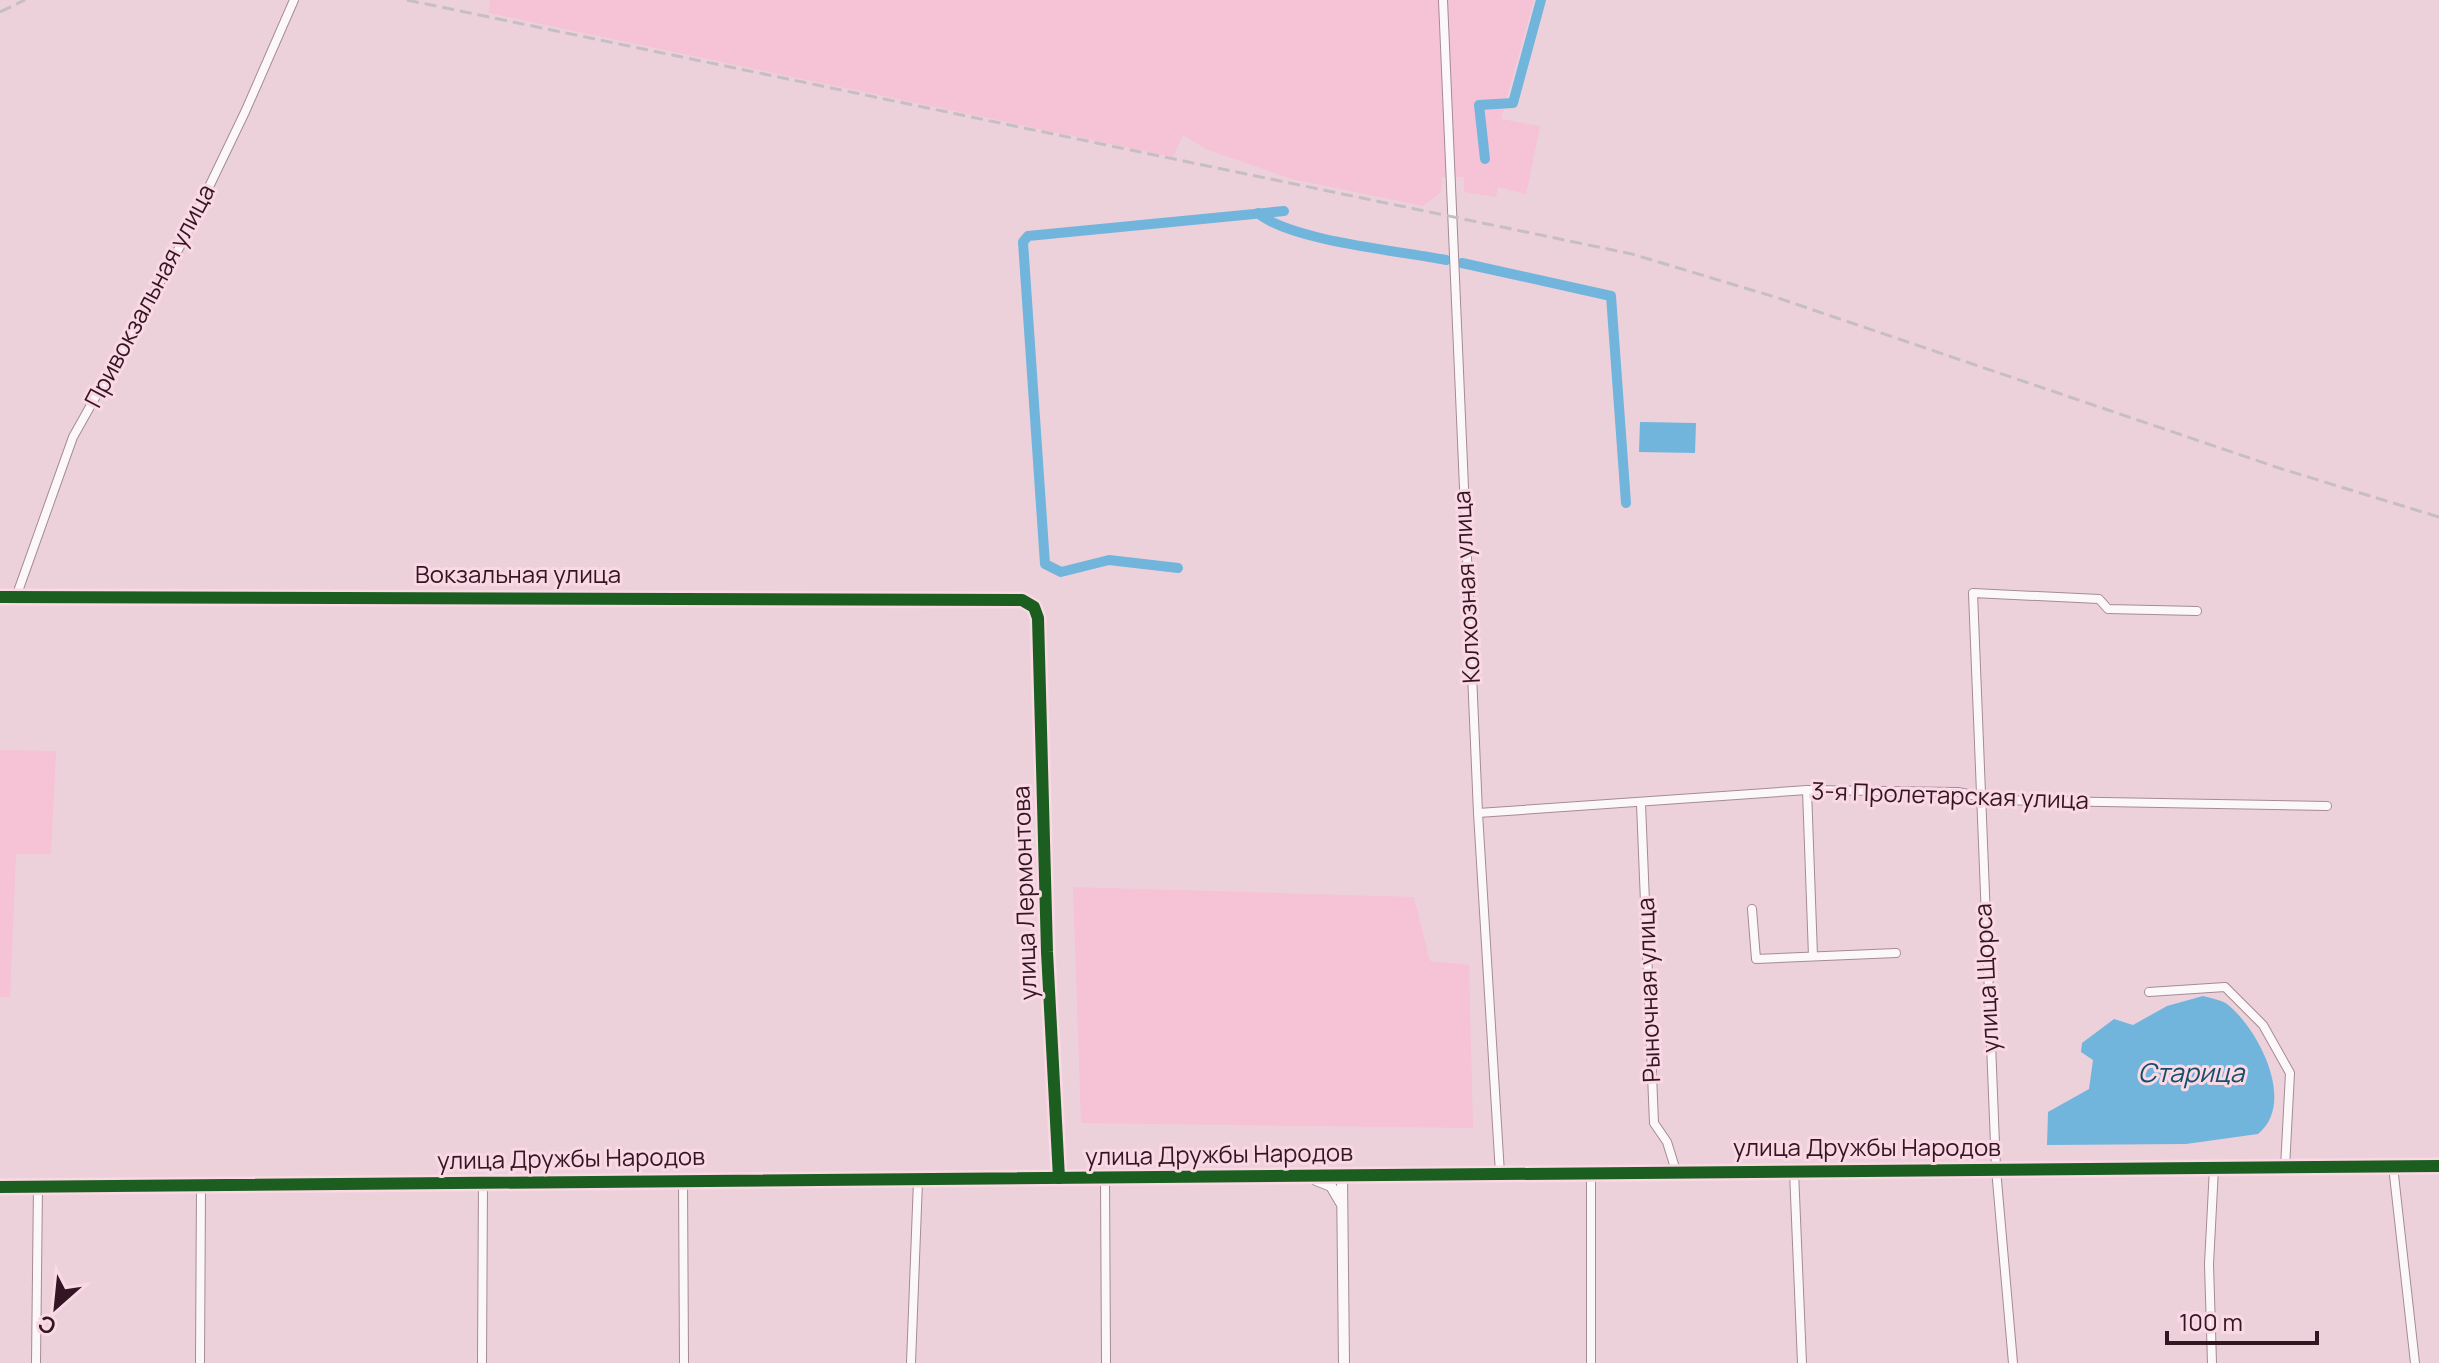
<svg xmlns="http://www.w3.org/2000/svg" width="2439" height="1363" font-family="Manrope,sans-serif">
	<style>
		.built { fill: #f5c2d6 }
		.water { fill: #71b5dd }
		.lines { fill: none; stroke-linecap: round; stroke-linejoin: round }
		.canal { stroke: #71b5dd; stroke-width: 10 }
		.minor-casing { stroke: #a48b95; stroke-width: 10 }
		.tertiary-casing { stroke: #a48b95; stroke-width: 12 }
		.minor { stroke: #fcf8fa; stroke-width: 8 }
		.tertiary { stroke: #fcf8fa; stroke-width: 10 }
		.rail { stroke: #c6bec2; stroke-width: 3; stroke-dasharray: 12 6; stroke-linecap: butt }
		.cycleway-casing { stroke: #fad8e4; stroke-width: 17 }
		.cycleway { stroke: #1b5e20; stroke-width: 12 }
		.labels { text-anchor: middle; stroke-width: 6; stroke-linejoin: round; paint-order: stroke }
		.street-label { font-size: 24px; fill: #331623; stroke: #fad8e4 }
		.water-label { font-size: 26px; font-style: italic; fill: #144e6a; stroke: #fad8e4 }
	</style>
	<rect width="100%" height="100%" fill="#ecd1db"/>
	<!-- built -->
	<g class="built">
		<polygon points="490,0 1534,0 1501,119 1540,126 1526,194 1498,187 1496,197 1464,192 1464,177 1442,177 1441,192 1423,206 1292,179 1208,150 1183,135 1173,157 489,13"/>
		<polygon points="0,750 56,751 51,854 16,854 10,997 0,997"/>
		<polygon points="1073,887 1414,897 1430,961 1469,965 1473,1128 1081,1123"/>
	</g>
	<!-- water -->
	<g class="water">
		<polygon points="1640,422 1696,423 1695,453 1639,452"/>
		<path d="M 2203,996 C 2210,998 2221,1000 2227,1004 C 2258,1028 2297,1103 2258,1134 L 2186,1144 L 2047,1145 L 2048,1112 L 2089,1089 L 2093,1060 L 2081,1052 L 2082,1043 L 2114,1019 L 2133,1025 L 2167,1006 Z"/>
	</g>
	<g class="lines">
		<!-- canal -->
		<g class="canal">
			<polyline points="1485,159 1479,105 1513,103 1541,0"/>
			<path d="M 1258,213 C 1290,241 1401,251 1446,260"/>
			<polyline points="1462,263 1611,296 1626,503"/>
			<polyline points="1178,568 1109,560 1061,572 1045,564 1023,242 1028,236 1284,211"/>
		</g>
		<!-- minor casing -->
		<g class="minor-casing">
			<g id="minor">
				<polyline points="1443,0 1478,813 1500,1174"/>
				<polyline points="0,597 1022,600 1034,607 1038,618 1047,952 1059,1178"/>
				<polyline points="16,597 73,437 183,241 245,112 294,0"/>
				<polyline points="1807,790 1813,956"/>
				<polyline points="1641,804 1654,1123 1667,1142 1676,1171"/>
				<polyline points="1478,813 1807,790 1958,792 1997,800 2327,806"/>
				<polyline points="1752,909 1756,959 1896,953"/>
				<polyline points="2149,992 2225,987 2263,1025 2290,1073 2285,1168"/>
				<polyline points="2393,1166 2415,1363"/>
				<polyline points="1794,1171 1802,1363"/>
				<polyline points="1591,1173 1591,1363"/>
				<polyline points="1105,1178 1106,1363"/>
				<polyline points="683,1179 684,1363"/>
				<polyline points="36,1363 38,1186"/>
				<polyline points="200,1363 201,1186"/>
				<polyline points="482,1363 483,1182"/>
				<polyline points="911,1363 918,1181"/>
				<polyline points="2013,1363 1996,1169 1973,593 2099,599 2108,609 2197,611"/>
				<polyline points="2212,1363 2209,1264 2214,1168"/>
			</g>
		</g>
		<!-- tertiary casing -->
		<g class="tertiary-casing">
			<g id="tertiary">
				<polyline points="1342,1176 1344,1363"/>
				<polyline points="1316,1180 1331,1186 1341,1203"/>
				<polyline points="0,1187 2439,1166"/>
			</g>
		</g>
		<!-- minor -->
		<use href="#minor" class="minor"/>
		<!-- tertiary -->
		<use href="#tertiary" class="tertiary"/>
		<!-- rail -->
		<g class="rail">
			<polyline points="407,0 1632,254 1778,298 2282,469 2439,517"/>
			<polyline points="0,12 25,0"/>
		</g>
		<!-- cycleway casing -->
		<g class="cycleway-casing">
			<g id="cycleway">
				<polyline points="0,597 1022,600 1034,607 1038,618 1047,952 1059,1178"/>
				<polyline points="0,1187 2439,1166"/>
			</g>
		</g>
		<!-- cycleway -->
		<use href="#cycleway" class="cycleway"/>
	</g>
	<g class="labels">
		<!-- street labels -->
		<g class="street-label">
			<text transform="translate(150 296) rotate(-62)" y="8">Привокзальная улица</text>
			<text x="518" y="583">Вокзальная улица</text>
			<text transform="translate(1467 587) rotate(-93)" y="8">Колхозная улица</text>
			<text transform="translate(1950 796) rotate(2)" y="8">3-я Пролетарская улица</text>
			<text transform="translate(1025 893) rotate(-92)" y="8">улица Лермонтова</text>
			<text transform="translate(1987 978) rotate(-93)" y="8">улица Щорса</text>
			<text transform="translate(1649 990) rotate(-92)" y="8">Рыночная улица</text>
			<text x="1867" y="1156">улица Дружбы Народов</text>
			<text transform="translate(1219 1155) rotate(-1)" y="8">улица Дружбы Народов</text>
			<text transform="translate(571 1159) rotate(-1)" y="8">улица Дружбы Народов</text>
		</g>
		<!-- water labels -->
		<g class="water-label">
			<text x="2191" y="1082">Старица</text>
		</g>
	</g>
	<!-- north arrow -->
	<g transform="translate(56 1307) rotate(207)" stroke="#fad8e4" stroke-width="6" paint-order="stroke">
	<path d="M0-6L14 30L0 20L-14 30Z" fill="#331623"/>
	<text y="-12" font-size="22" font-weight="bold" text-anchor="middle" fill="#331623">С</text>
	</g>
	<!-- scale -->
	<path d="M2167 1331v12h150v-12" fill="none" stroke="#331623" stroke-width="4"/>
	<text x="2179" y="1331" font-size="24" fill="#331623" stroke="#fad8e4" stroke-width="6" paint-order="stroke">100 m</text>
</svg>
